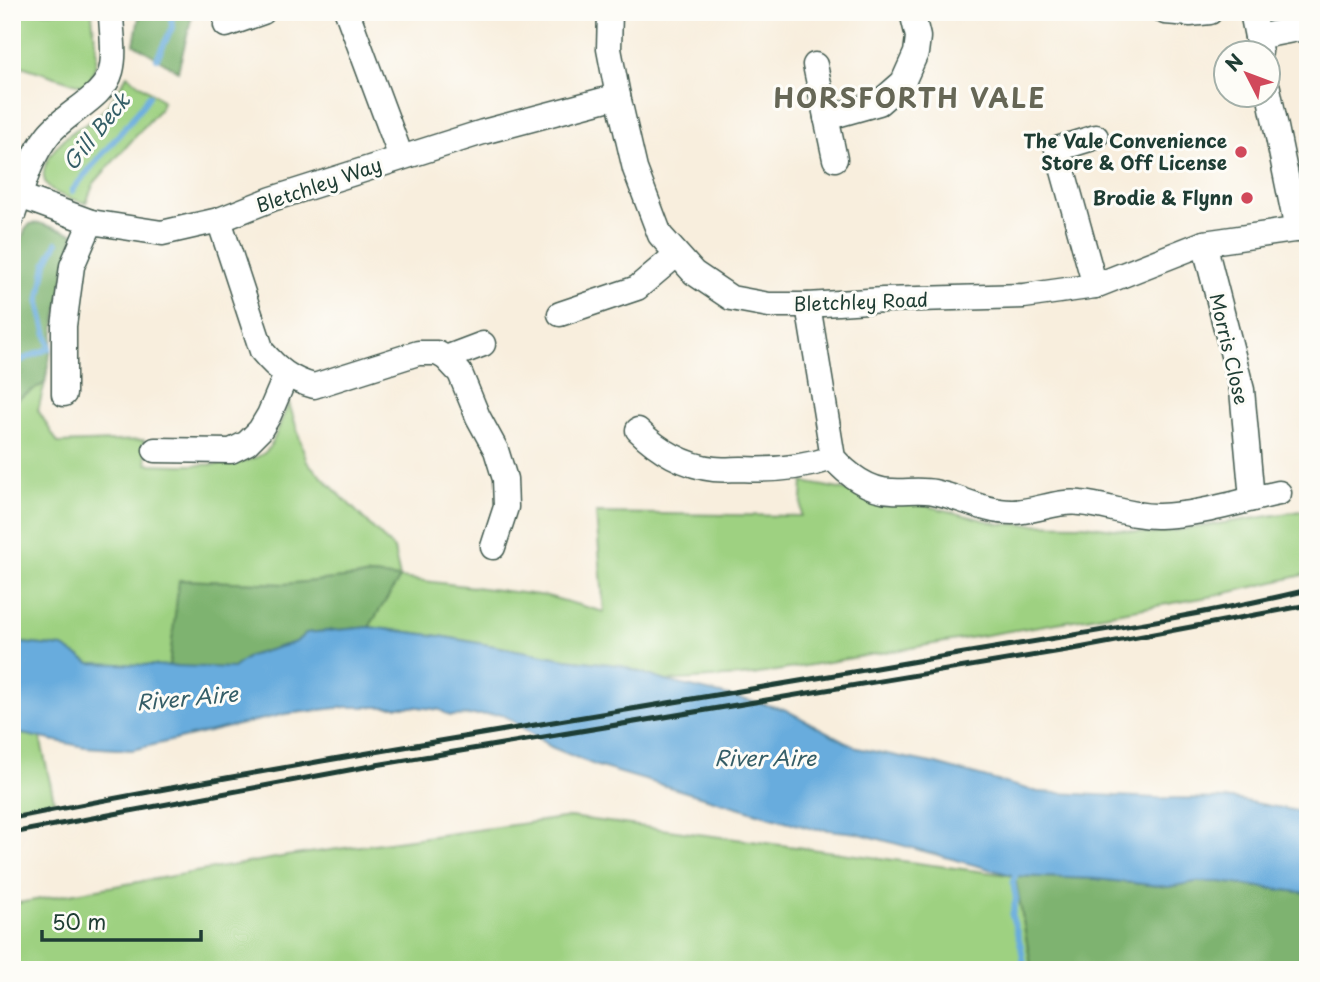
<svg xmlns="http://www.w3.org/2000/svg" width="1320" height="982" font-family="'Playpen Sans',sans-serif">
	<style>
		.green { fill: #9ed181; stroke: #5e875a; stroke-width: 2 }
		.forest { fill: #7eb36f; stroke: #4e7852; stroke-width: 2 }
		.water { fill: #67acdd; stroke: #437488; stroke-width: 2 }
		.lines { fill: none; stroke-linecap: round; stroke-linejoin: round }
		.stream { stroke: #67acdd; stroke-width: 6 }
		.minor-casing { stroke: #40584d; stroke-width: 27 }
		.minor { stroke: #fff; stroke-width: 24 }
		.rail { stroke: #1f3d34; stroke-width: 5 }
		.poi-dot { fill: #d1495b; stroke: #fdfcf7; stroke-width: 2.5 }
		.labels { text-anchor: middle; stroke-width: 6; stroke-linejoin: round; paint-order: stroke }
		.poi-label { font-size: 19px; font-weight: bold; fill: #1f3d34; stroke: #fdfcf7; text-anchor: end }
		.street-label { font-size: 19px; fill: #1f3d34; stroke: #fdfcf7 }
		.water-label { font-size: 21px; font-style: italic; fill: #355e67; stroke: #fdfcf7 }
		.district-label { font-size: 26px; font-weight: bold; letter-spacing: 2px; fill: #666756; stroke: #fdfcf7 }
	</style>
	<rect width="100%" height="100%" fill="#fdfcf7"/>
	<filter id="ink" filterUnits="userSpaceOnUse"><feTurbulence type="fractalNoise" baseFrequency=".0143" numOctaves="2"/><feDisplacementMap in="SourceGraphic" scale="14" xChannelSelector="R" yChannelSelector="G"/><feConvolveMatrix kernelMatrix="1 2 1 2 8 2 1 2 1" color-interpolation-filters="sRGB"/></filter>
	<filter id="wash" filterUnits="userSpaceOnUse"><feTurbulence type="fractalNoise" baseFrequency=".00686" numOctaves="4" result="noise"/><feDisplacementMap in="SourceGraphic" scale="28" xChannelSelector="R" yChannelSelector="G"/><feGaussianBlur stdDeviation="1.57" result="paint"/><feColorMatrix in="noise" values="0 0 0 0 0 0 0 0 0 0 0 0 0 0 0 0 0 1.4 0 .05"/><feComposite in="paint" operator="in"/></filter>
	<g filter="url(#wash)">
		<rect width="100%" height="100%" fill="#f8eedd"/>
		<!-- green -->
		<g class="green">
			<path d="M 12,12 L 92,12 C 93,44 105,55 86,87 L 12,63 Z"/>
			<path d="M 127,75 L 163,101 L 159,110 L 94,183 L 86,203 C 76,200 63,197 55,192 C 27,175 58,142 75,130 C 81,126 89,124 94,119 C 109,107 118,91 127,75 Z"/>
			<path d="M 45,383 L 38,410 L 58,443 L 144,440 L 147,464 C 174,464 254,471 269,448 C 277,435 282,417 289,403 L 307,462 L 394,549 L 400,578 L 547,596 L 604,612 L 596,513 L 801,516 L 803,482 L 928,506 L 1000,524 L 1084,525 L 1152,534 L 1308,510 L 1308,574 L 1214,596 L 753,675 L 666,681 L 619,665 L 566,659 L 440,636 L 369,627 L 399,578 L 373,575 L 285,584 L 180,580 L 169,667 L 90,663 L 63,647 L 12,642 L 12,402 Z"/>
			<polygon points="12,732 40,737 54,800 12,808"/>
			<polygon points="570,817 1015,876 1032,970 12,970 12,904 287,856"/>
		</g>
		<!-- forest -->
		<g class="forest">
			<polygon points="140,12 193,12 178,71 134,44"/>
			<polygon points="39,223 74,234 66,264 45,383 12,402 12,265 25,230 30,224"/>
			<polygon points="373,575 400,578 369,627 306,633 296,642 249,656 233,668 169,667 179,580 285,584"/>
			<polygon points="1015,876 1096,879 1169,887 1195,882 1220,882 1308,893 1308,970 1032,970"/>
		</g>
		<!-- water -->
		<polygon class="water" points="369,627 440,636 566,659 619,665 666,681 784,709 857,748 936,764 1038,792 1156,798 1234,799 1308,813 1308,893 1220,882 1195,882 1169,887 1096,879 1015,876 857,833 809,828 597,766 551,747 502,714 450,716 440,710 418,707 346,707 285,714 132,750 85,747 12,732 12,642 63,647 90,663 233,668 249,656 296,642 306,633"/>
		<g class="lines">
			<!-- stream -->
			<g class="stream">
				<polyline points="157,58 172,28 171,12"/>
				<path d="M 72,191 C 97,158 126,130 149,96"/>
				<polyline points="12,364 50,348 39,303 46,264 57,243"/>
				<polyline points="1017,870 1013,882 1016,899 1012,916 1021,946 1025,970"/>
			</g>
		</g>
	</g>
	<g filter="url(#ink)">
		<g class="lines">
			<!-- minor casing -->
			<g class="minor-casing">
				<g id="minor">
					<polyline points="347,12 401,157"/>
					<polyline points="610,12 609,49 618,96 635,169 660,235 694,273 731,298 769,305 808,305 883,300 1024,296 1095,286 1204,243 1308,228"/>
					<polyline points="1165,12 1190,14 1210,12"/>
					<polyline points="1252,12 1260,52"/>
					<polyline points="226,25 263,12"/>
					<polyline points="1257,37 1308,27"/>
					<polyline points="815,65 835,159"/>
					<polyline points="1268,88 1297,230"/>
					<polyline points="826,118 879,103 903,82 916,53 918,37 912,12"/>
					<polyline points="20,196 91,222 162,233 219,220 272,199 483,132 618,96"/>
					<path d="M 12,218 C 22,190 29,159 48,135 C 66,112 104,98 111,71 C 116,52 111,32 111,12"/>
					<path d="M 219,220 L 262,351 C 277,369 291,380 314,386 L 418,353 L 437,353 L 446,358 L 460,373 L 478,417 L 496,450 L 505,479 L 506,507 L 493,547"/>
					<polyline points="1204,243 1242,390 1252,499"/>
					<polyline points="1095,286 1057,149 1096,137"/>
					<path d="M 808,305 L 833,458 C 847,474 869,491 892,491 C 906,492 920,489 934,492 C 960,497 985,512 1012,512 C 1034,512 1058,500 1080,503 C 1108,505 1131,517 1159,516 C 1199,515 1240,501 1279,493"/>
					<polyline points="560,314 637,288 676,255"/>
					<polyline points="446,358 483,344"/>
					<polyline points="64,394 64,326 72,266 91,222"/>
					<path d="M 638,430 C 658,450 685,466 714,469 C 723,470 732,469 741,469 C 774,471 802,468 833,458"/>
					<polyline points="155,450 231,451 247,443 260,430 269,415 286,375"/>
				</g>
			</g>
			<!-- minor -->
			<use href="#minor" class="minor"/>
			<!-- rail -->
			<g class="rail">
				<path d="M 12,818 C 311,759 611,714 911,662 C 1043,639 1177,621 1308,590"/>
				<polyline points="12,833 376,765 1079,648 1308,605"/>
			</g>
		</g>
	</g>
	<!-- markers -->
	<g class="poi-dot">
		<circle cx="1241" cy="152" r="7"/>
		<circle cx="1247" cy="198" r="7"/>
	</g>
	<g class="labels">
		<!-- poi labels -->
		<g class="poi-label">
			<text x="1227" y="148">The Vale Convenience<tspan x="1227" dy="22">Store &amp; Off License</tspan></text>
			<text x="1233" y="205">Brodie &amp; Flynn</text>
		</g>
		<!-- street labels -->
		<g class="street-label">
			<text transform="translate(319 185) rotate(-19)" y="7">Bletchley Way</text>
			<text transform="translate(861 302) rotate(-2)" y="7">Bletchley Road</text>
			<text transform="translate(1229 349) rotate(77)" y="7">Morris Close</text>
		</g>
		<!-- water labels -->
		<g class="water-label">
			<text transform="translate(97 132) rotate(-51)" y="7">Gill Beck</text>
			<text transform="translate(187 699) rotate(-5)" y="7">River Aire</text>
			<text x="765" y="766">River Aire</text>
		</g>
		<!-- district labels -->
		<g class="district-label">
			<text x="910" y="108">HORSFORTH VALE</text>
		</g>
	</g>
	<!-- margin -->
	<rect width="1320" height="982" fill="none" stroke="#fdfcf7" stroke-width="42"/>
	<!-- north arrow -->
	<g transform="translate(1247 74) rotate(312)"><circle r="33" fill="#fdfcf7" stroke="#a4b0a9" stroke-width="2"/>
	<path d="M0-5L12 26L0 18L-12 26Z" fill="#d1495b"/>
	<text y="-10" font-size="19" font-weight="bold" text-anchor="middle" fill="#1f3d34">N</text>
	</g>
	<!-- scale -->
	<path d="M42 930v10h159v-10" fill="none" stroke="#1f3d34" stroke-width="3.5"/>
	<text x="52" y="930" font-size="21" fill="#1f3d34" stroke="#fdfcf7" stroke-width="5" paint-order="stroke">50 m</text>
</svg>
